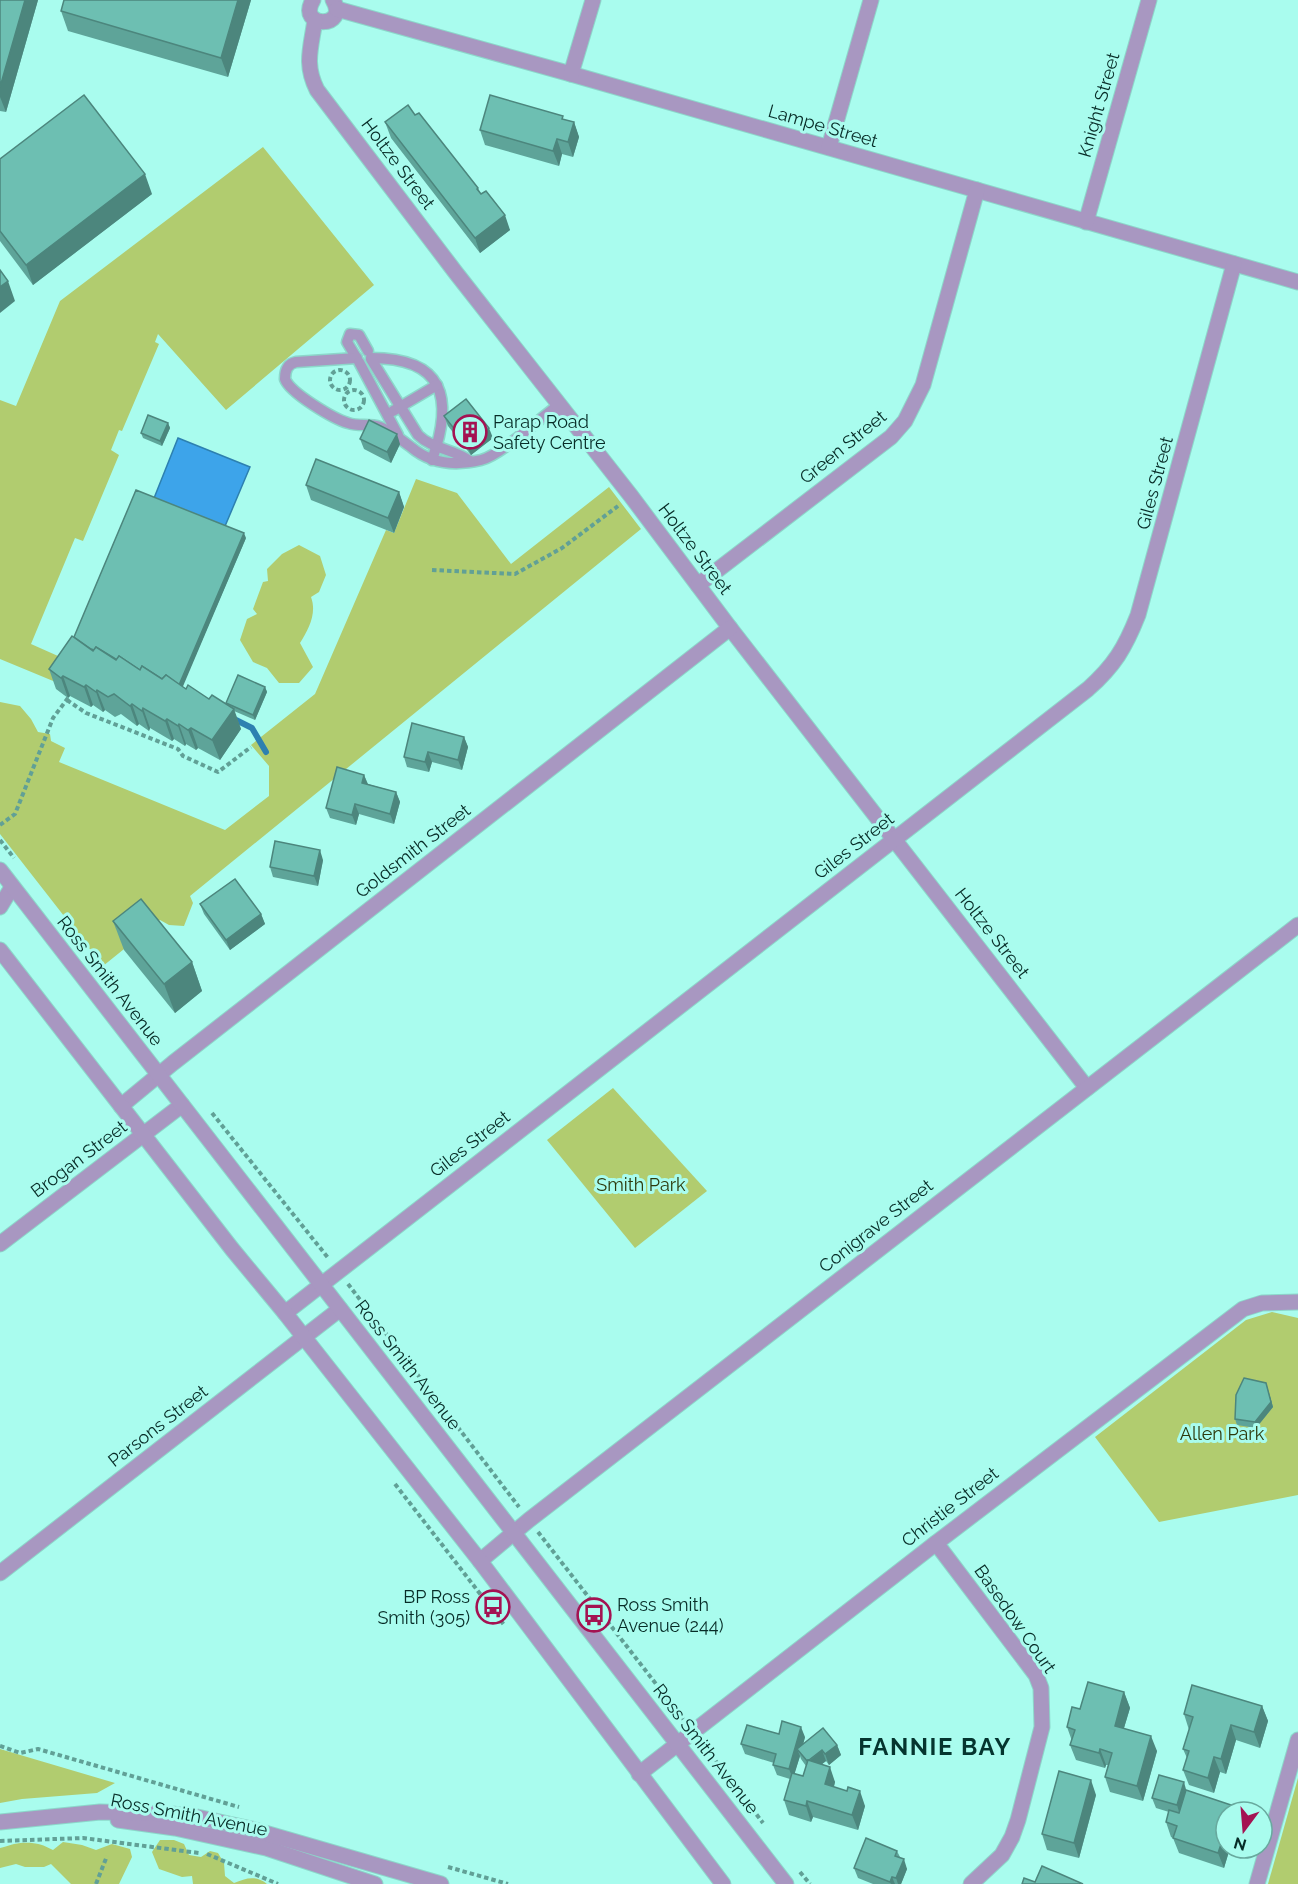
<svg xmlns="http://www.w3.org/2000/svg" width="1298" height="1884" font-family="Raleway,sans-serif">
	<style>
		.green { fill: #b1cc6f }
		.water { fill: #3da4ea; stroke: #2d80b0; stroke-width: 1.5 }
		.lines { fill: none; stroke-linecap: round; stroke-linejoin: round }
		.stream { stroke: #2d80b0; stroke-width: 6 }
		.service-casing { stroke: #8cd7ca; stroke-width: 13 }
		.minor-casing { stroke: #8cd7ca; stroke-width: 17 }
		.tertiary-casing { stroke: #8cd7ca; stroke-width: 17 }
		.path { stroke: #61a096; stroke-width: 4; stroke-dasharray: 4.5 3; stroke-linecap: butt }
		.service { stroke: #a897c1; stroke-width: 10 }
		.minor { stroke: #a897c1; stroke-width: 15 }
		.tertiary { stroke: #a897c1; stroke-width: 15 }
		.wall { fill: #5ea499; fill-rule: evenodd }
		.shaded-wall { fill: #4c867d }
		.building { fill: #6dbfb2; stroke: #4c867d; stroke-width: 1.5 }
		.labels { text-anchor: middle; stroke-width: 6; stroke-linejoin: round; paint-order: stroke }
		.street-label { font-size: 18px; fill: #072c27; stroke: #a9fcee }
		.poi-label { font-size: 18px; fill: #072c27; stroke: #a9fcee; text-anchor: start }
		.park-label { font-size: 18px; fill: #2d390c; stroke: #a9fcee }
		.district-label { font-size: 24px; font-weight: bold; letter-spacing: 1.5px; fill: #05352f; stroke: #a9fcee }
	</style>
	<rect width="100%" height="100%" fill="#a9fcee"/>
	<!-- green -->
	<g class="green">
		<polygon points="263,147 374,285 226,410 158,334 155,342 159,344 122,431 119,430 111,450 119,455 83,541 75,538 31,644 67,660 58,683 0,659 0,400 16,406 60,301"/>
		<polygon points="416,479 457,493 511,564 609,487 641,529 190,896 193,903 184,926 169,925 160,920 103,966 0,834 0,702 20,706 31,719 38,732 50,734 51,741 65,748 59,762 225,830 269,796 269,766 251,745 315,694 386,530 394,533"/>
		<path d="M 299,545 L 320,556 L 326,575 L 319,592 L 311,597 C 317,613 309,629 300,643 L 313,667 L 299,683 L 279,683 L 267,668 L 253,662 L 240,640 L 247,619 L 257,614 L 253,609 L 263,582 L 268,581 L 267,569 L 282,554 Z"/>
		<polygon points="613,1088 707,1191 635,1248 547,1140"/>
		<polygon points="1272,1312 1298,1318 1298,1495 1159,1522 1095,1437 1246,1320"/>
		<polygon points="0,1749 115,1783 97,1793 22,1799 0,1803"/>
		<polygon points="1298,1778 1298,1884 1268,1884"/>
		<path d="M 160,1840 L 174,1840 L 184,1844 L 189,1855 L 201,1857 L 210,1851 L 218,1853 L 224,1863 L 225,1876 L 234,1883 C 246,1878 256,1875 267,1884 L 193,1884 L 192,1876 L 182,1877 L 159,1869 L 152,1852 Z"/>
		<path d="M 63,1842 L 82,1845 L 96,1850 L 112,1844 L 130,1849 L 132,1857 L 119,1884 L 71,1884 L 51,1864 L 44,1867 L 25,1867 L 16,1864 L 0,1868 L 0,1848 C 6,1847 9,1845 14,1844 C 29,1841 41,1843 53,1850 Z"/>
	</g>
	<!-- water -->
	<polygon class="water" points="178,438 250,467 190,609 121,581"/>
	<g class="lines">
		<!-- stream -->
		<polyline class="stream" points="232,718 252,728 266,752"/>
		<!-- service casing -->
		<g class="service-casing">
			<g id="service">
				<polyline points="356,357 347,342 350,334 359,335 368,351"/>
				<path d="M 357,358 L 296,362 C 287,364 285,371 285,379 C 290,393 334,419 348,423 C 359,427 369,423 380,427 C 391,431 401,440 411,447 C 431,464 456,466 481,460 C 501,455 540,418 560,404"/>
				<path d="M 371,358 C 444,358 454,398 432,460"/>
				<path d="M 371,359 L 418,435 C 432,449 454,449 470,461"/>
				<polyline points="359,362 398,435"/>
				<polyline points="393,411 437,385"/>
			</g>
		</g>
		<!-- minor casing -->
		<g class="minor-casing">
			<g id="minor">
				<path d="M 313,0 C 296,29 350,29 333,0"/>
				<polyline points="337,9 571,74 1298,282"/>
				<path d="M 315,20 C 311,48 304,64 317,90 L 456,273 L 631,496 L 730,628 L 1087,1088"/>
				<polyline points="571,74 593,0"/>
				<polyline points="829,147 871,0"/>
				<polyline points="1086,222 1149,0"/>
				<polyline points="698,585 891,437 905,421 923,385 977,190"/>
				<polyline points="0,907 12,887"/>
				<polyline points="121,1106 173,1063 730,628"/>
				<polyline points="0,1244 182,1105"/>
				<path d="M 285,1313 L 1088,689 C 1114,666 1125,648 1138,615 L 1234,264"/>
				<polyline points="936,1543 1036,1675 1041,1688 1042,1727 1018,1820 1012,1837 1002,1855 971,1884"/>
				<polyline points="480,1561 529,1520 1298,925"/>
				<polyline points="0,1573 340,1309"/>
				<polyline points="639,1774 936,1543 1243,1309 1262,1303 1298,1302"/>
				<polyline points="1257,1884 1298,1740"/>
			</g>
		</g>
		<!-- tertiary casing -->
		<g class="tertiary-casing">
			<g id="tertiary">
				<polyline points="0,870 786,1884"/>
				<polyline points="0,950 232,1249 285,1313 480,1561 723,1884"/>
				<polyline points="118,1820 175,1828 266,1848 375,1884"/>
				<polyline points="0,1822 100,1812 172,1814 197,1817 251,1829 441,1884"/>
			</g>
		</g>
		<!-- path -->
		<g class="path">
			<circle cx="340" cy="380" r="10"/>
			<circle cx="354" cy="400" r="10"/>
			<polyline points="432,570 515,574 562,548 618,506"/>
			<polyline points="67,700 86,713 178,749 183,756 218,772 251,747"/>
			<polyline points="0,825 15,814 53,718 68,698"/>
			<polyline points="0,840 14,858"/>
			<polyline points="212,1113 329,1259"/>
			<polyline points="348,1284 519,1507"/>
			<polyline points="395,1484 505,1626"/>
			<polyline points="538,1532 684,1720"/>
			<polyline points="702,1743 763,1823"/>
			<polyline points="0,1746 20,1753 38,1749 239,1807"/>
			<polyline points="0,1841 83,1838 199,1853"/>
			<polyline points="207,1854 278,1884"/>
			<polyline points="448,1867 508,1884"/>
			<polyline points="800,1872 810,1884"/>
			<polyline points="96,1884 107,1856"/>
		</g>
		<!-- service -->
		<use href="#service" class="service"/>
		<!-- minor -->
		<use href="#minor" class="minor"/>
		<!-- tertiary -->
		<use href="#tertiary" class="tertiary"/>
	</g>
	<!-- wall -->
	<g class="wall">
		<polygon points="0,0 38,0 6,112 0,111"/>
		<polygon points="251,0 228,77 68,31 61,11"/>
		<polygon points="415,115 478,188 481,194 510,230 480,253 391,138 385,122"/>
		<polygon points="564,120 574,122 579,137 573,157 562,154 559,166 485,145 480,130"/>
		<polygon points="0,159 152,194 33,285 0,241"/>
		<polygon points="444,416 493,438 471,455 448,426"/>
		<polygon points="168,423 170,428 162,446 143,438 141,433"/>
		<polygon points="360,439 400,444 391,463 364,449"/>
		<polygon points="306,485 399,492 404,507 394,533 311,500"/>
		<polygon points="246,538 182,687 209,699 226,704 265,687 267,692 255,720 234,711 241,729 220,760 198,748 196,750 186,744 185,746 174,739 172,741 150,728 149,731 139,724 137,726 121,714 115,717 105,710 103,712 93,705 91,707 70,696 68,698 56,689 49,669 74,637"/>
		<polygon points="464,737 468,747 462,770 432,762 429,772 407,767 404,757"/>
		<polygon points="364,775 368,784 396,792 400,802 394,824 359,814 356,825 330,818 326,808"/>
		<polygon points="323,860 318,886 273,877 270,867"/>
		<polygon points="200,904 261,914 265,924 230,950 204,914"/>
		<polygon points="113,921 192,962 202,991 175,1013 124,950"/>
		<polygon points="1266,1383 1273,1407 1256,1428 1237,1425 1235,1419"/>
		<polygon points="1124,1692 1130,1708 1124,1728 1157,1751 1143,1801 1110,1792 1105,1777 1108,1765 1106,1765 1105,1768 1076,1760 1070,1745 1072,1741 1067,1727 1080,1709"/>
		<polygon points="1262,1706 1268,1721 1260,1748 1236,1740 1226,1774 1220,1772 1214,1793 1189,1785 1183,1770 1187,1758 1183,1749 1189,1730 1184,1714"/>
		<path d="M 779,1734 L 805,1737 L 803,1744 L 837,1745 L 841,1755 L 829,1765 L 826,1761 L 822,1764 L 835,1782 L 834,1787 L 865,1806 L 858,1830 L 813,1817 L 811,1822 L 789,1815 L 784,1800 L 790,1779 L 777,1775 L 773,1765 L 774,1763 L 745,1754 L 741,1744 ZM 800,1756 L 801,1759 L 806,1766 L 803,1776 L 794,1774 Z"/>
		<polygon points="1187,1791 1226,1848 1230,1848 1224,1868 1179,1853 1173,1838 1171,1837 1166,1822 1169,1812 1156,1808 1152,1798"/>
		<polygon points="1096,1795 1079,1858 1047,1850 1042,1834"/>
		<polygon points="897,1851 900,1857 907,1869 901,1884 873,1884 858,1878 854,1868"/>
	</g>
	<!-- shaded-wall -->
	<g class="shaded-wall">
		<polygon points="25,0 38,0 6,112 0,97 0,87"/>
		<polygon points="238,0 251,0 228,77 221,58"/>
		<polygon points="574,122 579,137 573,157 568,142"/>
		<polygon points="557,139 562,154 559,166 553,151"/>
		<polygon points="145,174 152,194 33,285 26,265"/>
		<polygon points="505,215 510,230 480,253 475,238"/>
		<polygon points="8,281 15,301 0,313 0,287"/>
		<polygon points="168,423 170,428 162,446 160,441"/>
		<polygon points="489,428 493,438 471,455 467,445"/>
		<polygon points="397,434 400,444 391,463 387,452"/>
		<polygon points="399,492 404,507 394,533 388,518"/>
		<polygon points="244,533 246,538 181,691 179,686"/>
		<polygon points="63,676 70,696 68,698 61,678"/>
		<polygon points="86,685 93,705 91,707 84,687"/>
		<polygon points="265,687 267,692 255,720 253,715"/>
		<polygon points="97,690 105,710 103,712 96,692"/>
		<polygon points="132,704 139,724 137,726 130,706"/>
		<polygon points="143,708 150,728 149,731 142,711"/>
		<polygon points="234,709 241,729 220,760 212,740"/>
		<polygon points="167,719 174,739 172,741 165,721"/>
		<polygon points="179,724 186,744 185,746 178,726"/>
		<polygon points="191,728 198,748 196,750 188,730"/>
		<polygon points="464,737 468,747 462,770 458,760"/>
		<polygon points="428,752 432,762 429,772 425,762"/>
		<polygon points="364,775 368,785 362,783"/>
		<polygon points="396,792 400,802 394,824 390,814"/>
		<polygon points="355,804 359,814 356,825 352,815"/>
		<polygon points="320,850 323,860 318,886 314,876"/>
		<polygon points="261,914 265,924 230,950 226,940"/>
		<polygon points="192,962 202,991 175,1013 164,984"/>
		<polygon points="1266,1383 1273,1407 1256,1428 1255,1422"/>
		<polygon points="1124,1692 1130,1708 1120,1741 1115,1726"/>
		<polygon points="1262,1706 1268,1721 1260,1748 1254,1732"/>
		<polygon points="1231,1725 1236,1740 1226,1774 1221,1759"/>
		<polygon points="801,1727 805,1737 801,1753 797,1749 800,1756 793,1779 789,1769"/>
		<polygon points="1151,1736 1157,1751 1143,1801 1137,1786"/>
		<polygon points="837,1745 841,1755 829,1765 825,1754"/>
		<polygon points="1100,1749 1106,1765 1105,1768 1099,1753"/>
		<polygon points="822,1750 826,1761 812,1772 808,1762"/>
		<polygon points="1214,1757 1220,1772 1214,1793 1208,1778"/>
		<polygon points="830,1767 835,1782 830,1799 825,1784"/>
		<polygon points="1091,1780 1096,1795 1079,1858 1074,1843"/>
		<polygon points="1184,1782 1187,1793 1180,1815 1177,1805"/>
		<polygon points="860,1791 865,1806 858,1830 852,1815"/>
		<polygon points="807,1801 813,1817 811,1822 806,1806"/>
		<polygon points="1226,1830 1226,1848 1230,1848 1224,1868 1218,1853"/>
		<polygon points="904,1859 907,1869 901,1884 898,1884 896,1878"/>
		<polygon points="892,1877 895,1884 891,1884 890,1882"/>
	</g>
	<!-- building -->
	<g class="building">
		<polygon points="0,0 25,0 0,87"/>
		<polygon points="64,0 238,0 221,58 61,11"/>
		<polygon points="84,95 145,174 26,265 0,231 0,159"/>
		<polygon points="490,95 563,116 562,119 574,122 568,142 557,139 553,151 480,130"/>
		<polygon points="408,105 415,115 419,113 478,188 477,189 481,194 486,191 505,215 475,238 385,122"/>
		<polygon points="0,270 8,281 0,287"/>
		<polygon points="466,399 489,428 467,445 444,416"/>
		<polygon points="148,415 168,423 160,441 141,433"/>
		<polygon points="369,420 397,434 387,452 360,439"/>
		<polygon points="316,459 399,492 388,518 306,485"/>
		<polygon points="136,490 244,533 179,685 166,675 162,679 159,677 142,666 140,670 119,656 117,660 114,658 96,647 94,650 91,649 74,637"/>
		<polygon points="72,636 93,651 96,647 116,660 119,656 140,670 142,666 162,679 166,675 186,689 188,685 209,699 212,695 234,709 212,740 191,728 188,730 179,724 178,726 167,719 165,721 143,708 142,711 132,704 130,706 114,694 108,697 97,690 96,692 86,685 84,687 63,676 61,678 49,669"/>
		<polygon points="238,675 265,687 253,715 226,703"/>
		<polygon points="412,723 464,737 458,760 428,752 425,762 404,757"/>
		<polygon points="337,767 364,775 362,783 396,792 390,814 355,804 352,815 326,808"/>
		<polygon points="275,841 320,850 314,876 270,867"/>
		<polygon points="235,879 261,914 226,940 200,904"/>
		<polygon points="141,899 192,962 164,984 113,921"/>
		<polygon points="1244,1378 1266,1383 1271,1402 1255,1422 1235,1419 1236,1395"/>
		<polygon points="1088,1682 1124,1692 1115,1726 1151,1736 1137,1786 1105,1777 1112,1753 1100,1749 1099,1753 1070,1745 1075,1730 1067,1727 1072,1707 1080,1709"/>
		<polygon points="1192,1685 1262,1706 1254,1732 1231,1725 1221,1759 1214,1757 1208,1778 1183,1770 1189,1751 1183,1749 1193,1717 1184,1714"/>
		<polygon points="782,1721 801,1727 789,1769 773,1765 776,1754 741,1744 747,1725 779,1734"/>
		<polygon points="823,1728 837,1745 825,1754 822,1750 809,1760 808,1760 808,1762 797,1749"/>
		<polygon points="808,1760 830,1767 825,1784 847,1791 848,1787 860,1791 852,1815 807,1801 806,1806 784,1800 792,1773 803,1776"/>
		<polygon points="1059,1771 1091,1780 1074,1843 1042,1834"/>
		<polygon points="1159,1775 1184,1782 1177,1805 1152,1798"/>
		<polygon points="1186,1790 1234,1806 1232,1812 1226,1812 1226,1830 1218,1853 1173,1838 1177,1826 1166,1822 1169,1810 1179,1813"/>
		<polygon points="866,1838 897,1851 895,1856 904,1859 896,1878 892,1877 890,1882 854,1868"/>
		<polygon points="1042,1866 1083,1884 1022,1884 1024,1878 1035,1882"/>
	</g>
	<!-- icons -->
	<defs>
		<g id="building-ring" transform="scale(1.725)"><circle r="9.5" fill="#a9fcee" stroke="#a41252" stroke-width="1.5"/><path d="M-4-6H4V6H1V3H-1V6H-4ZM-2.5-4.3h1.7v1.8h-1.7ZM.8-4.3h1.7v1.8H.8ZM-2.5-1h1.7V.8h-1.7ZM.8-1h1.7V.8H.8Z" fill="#a41252"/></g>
		<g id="bus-ring" transform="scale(1.725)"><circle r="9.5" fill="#a9fcee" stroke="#a41252" stroke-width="1.5"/><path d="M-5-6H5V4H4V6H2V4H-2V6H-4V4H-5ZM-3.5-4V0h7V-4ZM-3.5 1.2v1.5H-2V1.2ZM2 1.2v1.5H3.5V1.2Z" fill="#a41252"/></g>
	</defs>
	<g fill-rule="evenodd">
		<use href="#building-ring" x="470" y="432"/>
		<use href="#bus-ring" x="493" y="1607"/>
		<use href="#bus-ring" x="594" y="1615"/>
	</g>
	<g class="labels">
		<!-- street labels -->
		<g class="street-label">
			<text transform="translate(1099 105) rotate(-74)" y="6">Knight Street</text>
			<text transform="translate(823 126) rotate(16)" y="6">Lampe Street</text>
			<text transform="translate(398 164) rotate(53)" y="6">Holtze Street</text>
			<text transform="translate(843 447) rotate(-39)" y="6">Green Street</text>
			<text transform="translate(1155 483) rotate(-75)" y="6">Giles Street</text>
			<text transform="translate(695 549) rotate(53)" y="6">Holtze Street</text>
			<text transform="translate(854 846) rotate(-38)" y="6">Giles Street</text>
			<text transform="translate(413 851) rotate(-38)" y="6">Goldsmith Street</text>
			<text transform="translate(992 933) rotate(52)" y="6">Holtze Street</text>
			<text transform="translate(110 981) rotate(52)" y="6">Ross Smith Avenue</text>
			<text transform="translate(470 1144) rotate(-38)" y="6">Giles Street</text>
			<text transform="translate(79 1159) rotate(-37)" y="6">Brogan Street</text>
			<text transform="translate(876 1226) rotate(-38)" y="6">Conigrave Street</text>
			<text transform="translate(408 1365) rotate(52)" y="6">Ross Smith Avenue</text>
			<text transform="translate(158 1426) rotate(-38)" y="6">Parsons Street</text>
			<text transform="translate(950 1507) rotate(-38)" y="6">Christie Street</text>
			<text transform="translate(1015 1619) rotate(55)" y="6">Basedow Court</text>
			<text transform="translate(706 1749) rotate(52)" y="6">Ross Smith Avenue</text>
			<text transform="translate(189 1815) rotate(11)" y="6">Ross Smith Avenue</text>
		</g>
		<!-- poi labels -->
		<g class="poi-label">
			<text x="493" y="428">Parap Road<tspan x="493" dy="21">Safety Centre</tspan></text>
			<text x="470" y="1603" text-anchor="end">BP Ross<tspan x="470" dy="21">Smith (305)</tspan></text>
			<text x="617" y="1611">Ross Smith<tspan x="617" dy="21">Avenue (244)</tspan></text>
		</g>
		<!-- park labels -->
		<g class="park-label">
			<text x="641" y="1191">Smith Park</text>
			<text x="1222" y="1440">Allen Park</text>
		</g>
		<!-- district labels -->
		<g class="district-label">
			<text x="935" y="1755">FANNIE BAY</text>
		</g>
	</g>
	<!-- north arrow -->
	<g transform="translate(1244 1830) rotate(196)"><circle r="28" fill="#a9fcee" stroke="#68a99e" stroke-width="1.5"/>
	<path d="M0-4.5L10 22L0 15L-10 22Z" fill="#a41252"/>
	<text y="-9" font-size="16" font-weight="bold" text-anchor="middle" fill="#072c27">N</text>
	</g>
</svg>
